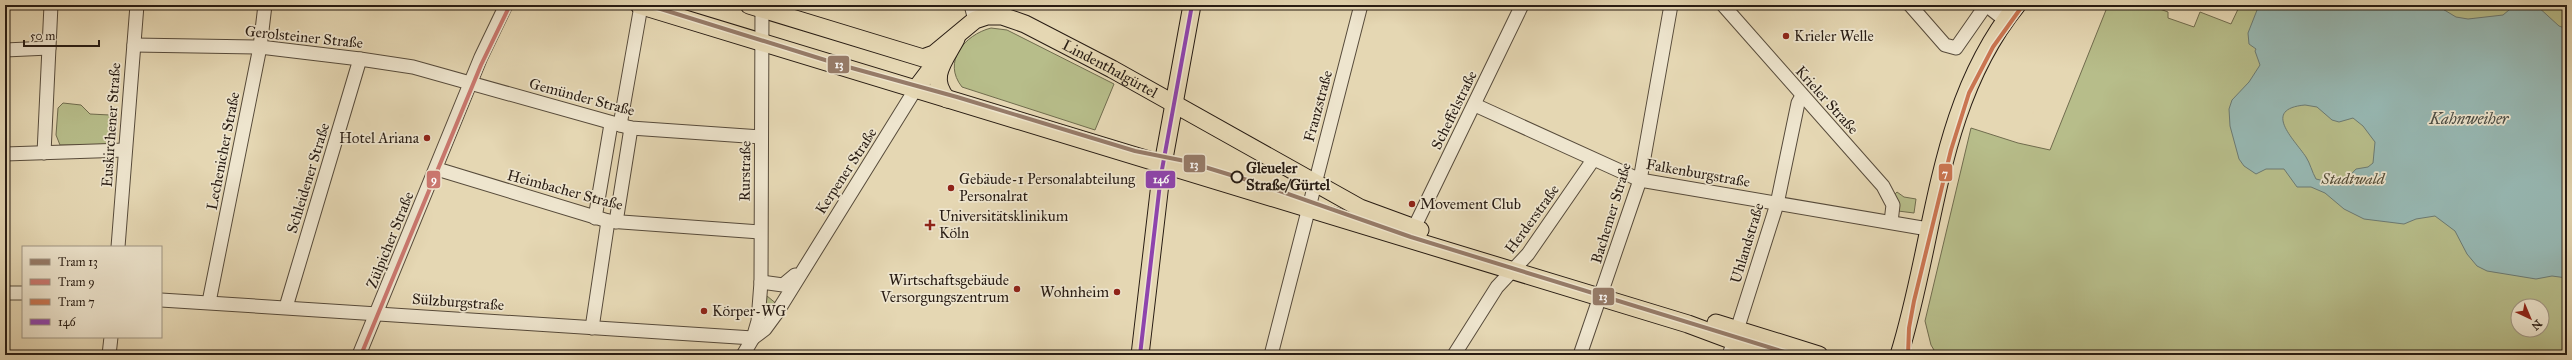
<svg xmlns="http://www.w3.org/2000/svg" width="2572" height="360" font-family="'IM FELL Great Primer',serif">
	<style>
		.green { fill: #b7bd8a; stroke: #706c4e; fill-rule: evenodd }
		.water { fill: #97b8b3; stroke: #6b7a73; fill-rule: evenodd }
		.lines { fill: none; stroke-linecap: round; stroke-linejoin: round }
		.minor-casing { stroke: #574b3b; stroke-width: 15 }
		.major-casing { stroke: #281c13; stroke-width: 19 }
		.minor { stroke: #eee5ce; stroke-width: 13 }
		.major { stroke: #e5d7b3; stroke-width: 17 }
		.bus-1-casing { stroke: #eee5ce; stroke-width: 7 }
		.bus-1 { stroke: #8e44ad; stroke-width: 4 }
		.tram-1-casing { stroke: #eee5ce; stroke-width: 7 }
		.tram-2-casing { stroke: #eee5ce; stroke-width: 7 }
		.tram-3-casing { stroke: #eee5ce; stroke-width: 7 }
		.tram-1 { stroke: #967b68; stroke-width: 4 }
		.tram-2 { stroke: #ca776e; stroke-width: 4 }
		.tram-3 { stroke: #ca7551; stroke-width: 4 }
		.poi-dot { fill: #8f2418; stroke: #eee5ce; stroke-width: 1.5 }
		.stop-dot { fill: #eee5ce; stroke: #281c13; stroke-width: 2 }
		.labels { text-anchor: middle; stroke-width: 3.5; stroke-linejoin: round; paint-order: stroke }
		.poi-label { font-size: 15px; fill: #281c13; stroke: #eee5ce; text-anchor: start }
		.street-label { font-size: 15px; fill: #281c13; stroke: #eee5ce }
		.stop-label { font-size: 15px; font-weight: bold; fill: #281c13; stroke: #eee5ce; text-anchor: start }
		.park-label { font-size: 15px; font-style: italic; fill: #534c37; stroke: #eee5ce }
		.water-label { font-size: 16px; font-style: italic; fill: #494b43; stroke: #eee5ce }
		.line-badge { stroke: #eee5ce; stroke-width: 1.5 }
		.badge-label { font-size: 11px; text-anchor: middle; font-weight: bold; fill: #fff }
	</style>
	<rect width="100%" height="100%" fill="#e5d7b3"/>
	<filter id="stains"><feTurbulence type="fractalNoise" baseFrequency=".005" numOctaves="4"/><feColorMatrix values="0 0 0 0 .2 0 0 0 0 .09 0 0 0 0 .02 0 0 0 .5 -.17"/></filter>
	<radialGradient id="worn" r=".72"><stop offset=".6" stop-color="#630" stop-opacity="0"/><stop offset="1" stop-color="#630" stop-opacity=".3"/></radialGradient>
	<!-- green -->
	<g class="green">
		<path d="M 2108,5 L 2149,5 L 2168,12 L 2168,18 L 2194,27 L 2200,12 L 2231,24 L 2240,5 L 2567,5 L 2567,355 L 1937,355 L 1931,345 L 1925,321 L 1971,128 L 2018,143 L 2050,150 ZM 2518,306 L 2542,306 L 2542,330 L 2518,330 Z"/>
		<path d="M 991,28 L 1007,30 L 1114,84 L 1095,130 L 962,87 C 942,62 964,35 991,28 Z"/>
		<polygon points="63,103 81,105 90,114 110,115 114,120 112,138 106,145 60,145 56,135 58,108"/>
		<polygon points="1897,192 1904,197 1916,199 1914,213 1898,211 1894,195"/>
		<polygon points="767,296 778,305 764,322"/>
	</g>
	<!-- water -->
	<path class="water" d="M 2259,5 L 2436,5 L 2456,17 L 2468,19 L 2503,15 L 2515,5 L 2536,5 L 2559,26 L 2567,29 L 2567,278 L 2552,276 L 2536,279 L 2487,271 L 2477,266 L 2467,254 L 2455,231 L 2435,216 L 2416,219 L 2404,224 L 2364,219 L 2344,209 L 2325,193 L 2311,187 L 2297,187 L 2284,169 L 2266,169 L 2256,174 L 2244,166 L 2239,159 L 2230,126 L 2229,109 L 2232,100 L 2249,82 L 2260,65 L 2255,51 L 2256,49 L 2249,44 L 2248,33 ZM 2305,105 L 2317,107 L 2332,120 L 2339,122 L 2353,118 L 2363,126 L 2375,142 L 2373,163 L 2368,167 L 2356,169 L 2341,185 L 2316,179 C 2312,172 2310,163 2306,157 C 2294,139 2261,109 2305,105 Z"/>
	<g class="lines">
		<!-- minor casing -->
		<g class="minor-casing">
			<g id="minor">
				<polyline points="971,5 975,20"/>
				<polyline points="1723,5 1883,186 1893,205 1891,222"/>
				<polyline points="1910,5 1945,45 1956,48 1986,5"/>
				<polyline points="1986,5 2005,20"/>
				<polyline points="134,45 260,47 360,59 413,67 631,128 761,137"/>
				<polyline points="5,50 49,48"/>
				<polyline points="1475,105 1640,180 1928,229"/>
				<polyline points="620,125 641,6"/>
				<polyline points="44,153 51,5"/>
				<polyline points="5,154 125,150"/>
				<polyline points="437,169 608,221 760,232"/>
				<polyline points="595,218 611,124"/>
				<polyline points="616,222 631,128"/>
				<polyline points="1414,228 1522,5"/>
				<polyline points="118,247 137,5"/>
				<polyline points="761,282 783,285 795,275"/>
				<polyline points="5,293 23,293"/>
				<polyline points="161,300 753,338"/>
				<polyline points="209,302 260,47 265,5"/>
				<polyline points="286,307 360,59"/>
				<polyline points="592,328 608,221"/>
				<polyline points="1737,330 1777,204 1798,103 1802,96"/>
				<polyline points="753,338 758,321 761,282 762,5"/>
				<polyline points="109,355 111,337"/>
				<polyline points="359,355 481,57 506,5"/>
				<polyline points="743,355 753,338 765,329 776,314 915,90"/>
				<polyline points="1271,355 1361,5"/>
				<polyline points="1454,355 1497,287 1528,254 1593,160"/>
				<polyline points="1580,355 1640,180 1671,5"/>
				<polyline points="1729,355 1734,341"/>
			</g>
		</g>
		<!-- major casing -->
		<g class="major-casing">
			<g id="major">
				<polyline points="639,5 1688,324 1771,355"/>
				<path id="s1" d="M 749,5 L 923,58 L 934,54 L 975,20 L 987,16 L 1002,16 L 1025,24 L 1112,69 L 1360,208 L 1420,230"/>
				<polyline points="915,90 940,57"/>
				<path d="M 947,99 C 928,78 944,61 956,39"/>
				<polyline points="1716,323 1819,355"/>
				<polyline points="1140,355 1161,175 1192,5"/>
				<path d="M 1899,355 C 1936,237 1936,105 2017,5"/>
			</g>
		</g>
		<!-- minor -->
		<use href="#minor" class="minor"/>
		<!-- major -->
		<use href="#major" class="major"/>
		<!-- bus-1 casing -->
		<g class="bus-1-casing">
			<polyline id="bus-1" points="1140,355 1161,175 1192,5"/>
		</g>
		<!-- bus-1 -->
		<use href="#bus-1" class="bus-1"/>
		<!-- tram-1 casing -->
		<g class="tram-1-casing">
			<polyline id="tram-1" points="648,5 841,65 957,97 1135,151 1185,161 1257,183 1411,237 1794,355"/>
		</g>
		<!-- tram-2 casing -->
		<g class="tram-2-casing">
			<polyline id="tram-2" points="361,355 481,65 510,5"/>
		</g>
		<!-- tram-3 casing -->
		<g class="tram-3-casing">
			<polyline id="tram-3" points="1908,355 1909,328 1914,301 1951,150 1969,93 1993,47 2023,5"/>
		</g>
		<!-- tram-1 -->
		<use href="#tram-1" class="tram-1"/>
		<!-- tram-2 -->
		<use href="#tram-2" class="tram-2"/>
		<!-- tram-3 -->
		<use href="#tram-3" class="tram-3"/>
	</g>
	<!-- markers -->
	<g class="poi-dot">
		<circle cx="1786" cy="36" r="4"/>
		<circle cx="427" cy="138" r="4"/>
		<circle cx="951" cy="188" r="4"/>
		<circle cx="1412" cy="204" r="4"/>
		<path d="M928 219h4v4h4v4h-4v4h-4v-4h-4v-4h4z"/>
		<circle cx="1017" cy="289" r="4"/>
		<circle cx="1117" cy="292" r="4"/>
		<circle cx="704" cy="311" r="4"/>
	</g>
	<circle class="stop-dot" cx="1237" cy="177" r="5.5"/>
	<g class="labels">
		<!-- poi labels -->
		<g class="poi-label">
			<text x="1794" y="41">Krieler Welle</text>
			<text x="419" y="143" text-anchor="end">Hotel Ariana</text>
			<text x="959" y="184">Gebäude-1 Personalabteilung<tspan x="959" dy="17">Personalrat</tspan></text>
			<text x="1420" y="209">Movement Club</text>
			<text x="939" y="221">Universitätsklinikum<tspan x="939" dy="17">Köln</tspan></text>
			<text x="1009" y="285" text-anchor="end">Wirtschaftsgebäude<tspan x="1009" dy="17">Versorgungszentrum</tspan></text>
			<text x="1109" y="297" text-anchor="end">Wohnheim</text>
			<text x="712" y="316">Körper-WG</text>
		</g>
		<!-- street labels -->
		<g class="street-label">
			<text transform="translate(304 37) rotate(6)" y="5">Gerolsteiner Straße</text>
			<text dy="5" stroke="none"><textPath href="#s1" startOffset="395">Lindenthalgürtel</textPath></text>
			<text transform="translate(582 97) rotate(15)" y="5">Gemünder Straße</text>
			<text transform="translate(1827 100) rotate(48)" y="5">Krieler Straße</text>
			<text transform="translate(1318 106) rotate(-75)" y="5">Franzstraße</text>
			<text transform="translate(1454 110) rotate(-64)" y="5">Scheffelstraße</text>
			<text transform="translate(111 125) rotate(-86)" y="5">Euskirchener Straße</text>
			<text transform="translate(223 151) rotate(-79)" y="5">Lechenicher Straße</text>
			<text transform="translate(745 171) rotate(-89)" y="5">Rurstraße</text>
			<text transform="translate(846 171) rotate(-57)" y="5">Kerpener Straße</text>
			<text transform="translate(1698 173) rotate(10)" y="5">Falkenburgstraße</text>
			<text transform="translate(308 178) rotate(-73)" y="5">Schleidener Straße</text>
			<text transform="translate(565 190) rotate(15)" y="5">Heimbacher Straße</text>
			<text transform="translate(1611 213) rotate(-73)" y="5">Bachemer Straße</text>
			<text transform="translate(1532 219) rotate(-54)" y="5">Herderstraße</text>
			<text transform="translate(390 240) rotate(-68)" y="5">Zülpicher Straße</text>
			<text transform="translate(1747 243) rotate(-73)" y="5">Uhlandstraße</text>
			<text transform="translate(458 302) rotate(4)" y="5">Sülzburgstraße</text>
		</g>
		<!-- stop labels -->
		<g class="stop-label">
			<text x="1246" y="173">Gleueler<tspan x="1246" dy="17">Straße/Gürtel</tspan></text>
		</g>
		<!-- park labels -->
		<g class="park-label">
			<text x="2353" y="184">Stadtwald</text>
		</g>
		<!-- water labels -->
		<g class="water-label">
			<text x="2469" y="124">Kahnweiher</text>
		</g>
	</g>
	<g class="line-badge">
		<rect x="827" y="55" width="23" height="19" rx="4" fill="#967b68"/>
		<rect x="1183" y="154" width="23" height="19" rx="4" fill="#967b68"/>
		<rect x="1938" y="163" width="15" height="19" rx="4" fill="#ca7551"/>
		<rect x="1145" y="170" width="31" height="19" rx="4" fill="#8e44ad"/>
		<rect x="426" y="170" width="15" height="19" rx="4" fill="#ca776e"/>
		<rect x="1592" y="287" width="23" height="19" rx="4" fill="#967b68"/>
	</g>
	<g class="badge-label">
		<text x="839" y="68">13</text>
		<text x="1194" y="168">13</text>
		<text x="1945" y="177">7</text>
		<text x="1161" y="183">146</text>
		<text x="434" y="183">9</text>
		<text x="1603" y="300">13</text>
	</g>
	<!-- margin -->
	<rect width="2572" height="360" fill="none" stroke="#e5d7b3" stroke-width="20"/>
	<rect x="6" y="6" width="2560" height="348" fill="none" stroke="#281c13" stroke-width="2"/>
	<rect x="10" y="10" width="2552" height="340" fill="none" stroke="#281c13"/>
	<!-- legend -->
	<rect x="22" y="246" width="140" height="92" fill="#eee5ce" stroke="#9f9583"/>
	<rect x="30" y="259" width="20" height="6" fill="#967b68" stroke="#9f9583"/>
	<text x="58" y="266" font-size="12" fill="#281c13">Tram 13</text>
	<rect x="30" y="279" width="20" height="6" fill="#ca776e" stroke="#9f9583"/>
	<text x="58" y="286" font-size="12" fill="#281c13">Tram 9</text>
	<rect x="30" y="299" width="20" height="6" fill="#ca7551" stroke="#9f9583"/>
	<text x="58" y="306" font-size="12" fill="#281c13">Tram 7</text>
	<rect x="30" y="319" width="20" height="6" fill="#8e44ad" stroke="#9f9583"/>
	<text x="58" y="326" font-size="12" fill="#281c13">146</text>
	<!-- north arrow -->
	<g transform="translate(2530 318) rotate(136)"><circle r="19" fill="#eee5ce" stroke="#9f9583"/>
	<path d="M0-3L7 15L0 10L-7 15Z" fill="#8f2418"/>
	<text y="-6" font-size="11" font-weight="bold" text-anchor="middle" fill="#281c13">N</text>
	</g>
	<!-- scale -->
	<path d="M24 40v6h75v-6" fill="none" stroke="#281c13" stroke-width="2"/>
	<text x="30" y="40" font-size="12" fill="#281c13" stroke="#eee5ce" stroke-width="3" paint-order="stroke">50 m</text>
	<rect width="100%" height="100%" filter="url(#stains)"/>
	<rect width="100%" height="100%" fill="url(#worn)"/>
</svg>
